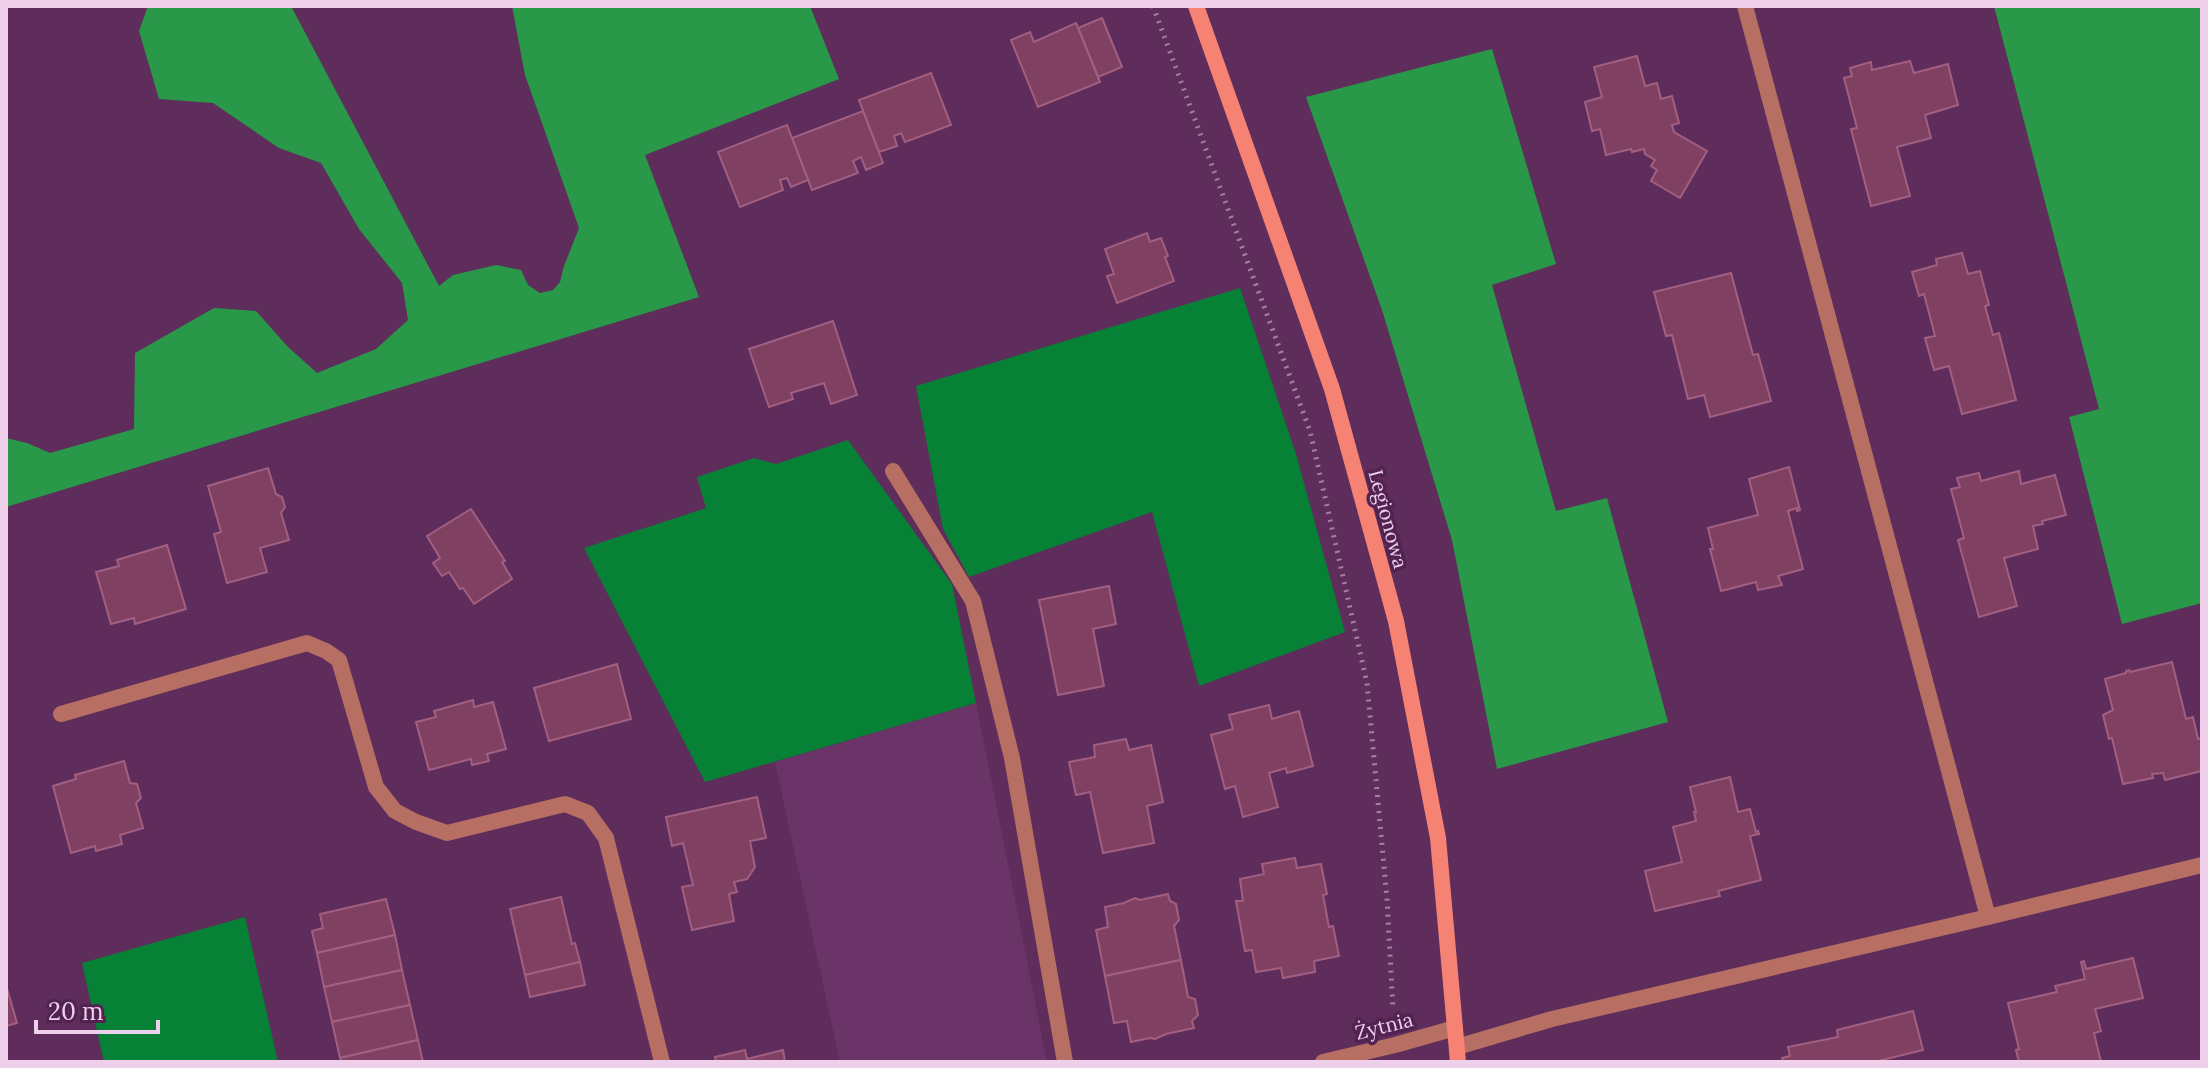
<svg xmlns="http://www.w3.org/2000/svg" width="2208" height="1068" font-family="Lora,serif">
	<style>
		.built { fill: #6b3469 }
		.green { fill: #068136 }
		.forest { fill: #299849 }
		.building { fill: #7f4061; stroke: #a25f81; stroke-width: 2 }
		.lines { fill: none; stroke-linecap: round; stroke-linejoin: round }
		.path { stroke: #a77fa4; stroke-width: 5; stroke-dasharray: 2 6; stroke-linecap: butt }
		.lane { stroke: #b76e63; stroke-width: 16 }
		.street { stroke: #b76e63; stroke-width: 16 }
		.secondary { stroke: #f68273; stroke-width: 16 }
		.labels { text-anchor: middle; stroke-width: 7; stroke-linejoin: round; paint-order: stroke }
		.street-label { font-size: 20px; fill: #eed0eb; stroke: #522351 }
	</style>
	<rect width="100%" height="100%" fill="#5e2d5c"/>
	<!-- built -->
	<polygon class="built" points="976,703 1047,1062 840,1062 775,762"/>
	<!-- green -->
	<g class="green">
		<polygon points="1240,288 1296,454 1345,632 1199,686 1152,512 969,577 943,529 916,386"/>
		<polygon points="848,440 952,584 976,703 705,782 584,548 706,508 697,477 754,458 776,464"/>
		<polygon points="245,917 278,1062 104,1062 82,963"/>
	</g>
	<!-- forest -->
	<g class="forest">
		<polygon points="148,6 291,6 439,286 453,275 496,265 521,270 528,285 540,293 553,290 560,282 564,266 579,228 525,75 512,6 810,6 839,79 645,155 699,297 6,507 6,438 27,443 50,453 134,429 135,353 214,308 256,311 288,347 317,373 376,349 408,320 402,283 359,229 321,163 279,148 213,103 159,99 139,31"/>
		<polygon points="1994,6 2202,6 2202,603 2122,624 2069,417 2099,409"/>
		<polygon points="1492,49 1556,264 1492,285 1556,511 1607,498 1668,722 1497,769 1452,540 1382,310 1306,97"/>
	</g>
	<!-- building -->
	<g class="building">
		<polygon points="1102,18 1122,67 1098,77 1078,28"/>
		<polygon points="1076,23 1100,82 1038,107 1011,40 1030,32 1034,42"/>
		<polygon points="1637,56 1645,86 1657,83 1661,99 1672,96 1679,123 1672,125 1674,132 1707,151 1680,198 1651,181 1657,170 1651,166 1655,160 1645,154 1644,149 1632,152 1631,149 1606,155 1600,129 1592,131 1585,102 1602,97 1594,67"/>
		<polygon points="1910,61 1914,73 1948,64 1958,105 1925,115 1931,138 1897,147 1910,196 1871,206 1851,129 1857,128 1844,78 1852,76 1850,68 1871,62 1872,70"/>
		<polygon points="931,73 951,125 905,142 901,133 894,136 897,146 879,152 859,100"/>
		<polygon points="863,111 883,163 866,170 861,157 853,161 858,173 812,190 792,138"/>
		<polygon points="787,125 808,180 791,187 787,178 780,180 783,190 740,207 718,152"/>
		<polygon points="1147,233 1150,242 1161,238 1168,256 1165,257 1174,281 1117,303 1107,276 1114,274 1105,249"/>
		<polygon points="1962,253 1968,274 1980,271 1989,305 1985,306 1993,335 1999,333 2016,400 1962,414 1949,366 1934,370 1925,338 1935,336 1924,294 1919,296 1912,272 1937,265 1936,259"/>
		<polygon points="1731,273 1753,355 1758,354 1771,401 1710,417 1704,395 1688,399 1672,335 1666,336 1654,292"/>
		<polygon points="833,321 857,395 831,404 824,383 791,393 793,399 769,407 749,349"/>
		<polygon points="1789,467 1800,510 1797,511 1797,508 1788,511 1803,569 1778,576 1782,585 1758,590 1756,582 1721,591 1710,549 1713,549 1708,528 1758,515 1749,479"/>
		<polygon points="268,468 276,494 282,497 285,507 281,513 289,540 260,548 267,572 227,583 214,534 221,532 208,486"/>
		<polygon points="2019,471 2021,484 2055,475 2066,515 2042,521 2043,524 2033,526 2038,549 2004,558 2017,606 1979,617 1958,540 1964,538 1951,489 1960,487 1957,478 1979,473 1981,481"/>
		<polygon points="471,509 505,561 502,562 512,579 474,604 463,588 460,589 449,572 442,576 433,563 440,558 427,536"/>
		<polygon points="167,545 186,609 135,624 134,618 111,624 96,572 119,566 117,560"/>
		<polygon points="1109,586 1116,624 1093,629 1104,686 1058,695 1039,600"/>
		<polygon points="2172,662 2186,719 2193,717 2198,739 2202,738 2202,771 2165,780 2163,773 2152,774 2153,778 2123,784 2112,738 2109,739 2103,715 2113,710 2105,679 2126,673 2126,671 2129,670 2130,672"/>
		<polygon points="617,664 631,719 549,741 534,688"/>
		<polygon points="473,700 474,707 493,702 506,749 487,754 489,761 472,765 471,759 429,770 416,722 436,717 434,711"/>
		<polygon points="1269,705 1272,719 1299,711 1313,766 1287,773 1286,768 1269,773 1278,807 1243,817 1235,786 1225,789 1211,735 1233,729 1229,715"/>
		<polygon points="1126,739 1129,750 1151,745 1163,802 1147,806 1154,843 1103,853 1090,792 1076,795 1069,762 1095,757 1094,745"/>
		<polygon points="124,761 130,783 137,784 141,798 136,803 143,828 120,835 122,844 96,851 95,846 71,853 53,786 76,779 75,775"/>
		<polygon points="1730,777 1738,812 1750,809 1756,832 1758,831 1759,834 1750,836 1761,880 1718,891 1720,896 1655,911 1645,871 1682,862 1673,827 1696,821 1694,812 1696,812 1690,787"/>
		<polygon points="757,797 766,838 750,841 755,867 747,879 734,882 737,892 729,894 734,921 692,930 682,887 693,885 683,843 672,846 666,817"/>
		<polygon points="1295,858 1297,868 1321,864 1327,894 1323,895 1329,927 1333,926 1339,956 1314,961 1315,972 1283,978 1281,968 1256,972 1252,950 1245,951 1236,901 1243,901 1240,879 1264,874 1262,864"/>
		<polygon points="1168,894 1170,901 1176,904 1179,920 1174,926 1181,960 1105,976 1096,930 1108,927 1105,907 1124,903 1135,898 1140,900"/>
		<polygon points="561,897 572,944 575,943 580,962 525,975 510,909"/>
		<polygon points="386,899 395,935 317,953 312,931 323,928 320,914"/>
		<polygon points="395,935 402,970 324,987 317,953"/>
		<polygon points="2133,958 2143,998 2095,1009 2101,1031 2094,1033 2101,1062 2019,1062 2016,1050 2019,1049 2008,1003 2057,992 2055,986 2085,979 2081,962 2084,961 2086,969"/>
		<polygon points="1181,960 1188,997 1195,999 1198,1015 1192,1021 1194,1028 1166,1034 1155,1039 1150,1038 1131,1042 1127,1021 1114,1023 1105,976"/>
		<polygon points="580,962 585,985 530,997 525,975"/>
		<polygon points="402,970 410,1005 332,1022 324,987"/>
		<polygon points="6,985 17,1023 6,1026"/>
		<polygon points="410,1005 418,1040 340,1058 332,1022"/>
		<polygon points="1913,1011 1923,1050 1874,1062 1783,1062 1782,1058 1790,1056 1788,1047 1838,1037 1837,1030"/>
		<polygon points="418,1040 423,1062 341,1062 340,1058"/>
		<polygon points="745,1050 747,1059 783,1050 785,1062 716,1062 715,1057"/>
	</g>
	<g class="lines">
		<!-- path -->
		<polyline class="path" points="1153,6 1310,431 1367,683 1387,899 1393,1009"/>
		<!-- lane -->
		<g class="lane">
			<polyline points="1745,6 1988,917"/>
			<polyline points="893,471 973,601 1012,758 1065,1062"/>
			<polyline points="61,714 307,643 326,651 339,660 376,787 395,811 416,822 447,833 565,804 588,813 606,838 662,1062"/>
			<polyline points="1457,1047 1552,1019 1988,917 2202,865"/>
		</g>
		<!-- street -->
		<polyline class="street" points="1323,1062 1395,1045 1455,1028"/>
		<!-- secondary -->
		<polyline class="secondary" points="1196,6 1332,389 1396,621 1438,838 1458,1062"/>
	</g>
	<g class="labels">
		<!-- street labels -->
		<g class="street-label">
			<text transform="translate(1388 519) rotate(75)" y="7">Legionowa</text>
			<text transform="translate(1384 1026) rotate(-14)" y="7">Żytnia</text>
		</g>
	</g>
	<!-- border -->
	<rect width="2208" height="1068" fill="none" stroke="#eed0eb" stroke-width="16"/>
	<!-- scale -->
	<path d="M36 1020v12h122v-12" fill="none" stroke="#eed0eb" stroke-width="4"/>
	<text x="48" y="1020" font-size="24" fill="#eed0eb" stroke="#522351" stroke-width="6" paint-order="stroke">20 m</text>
</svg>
